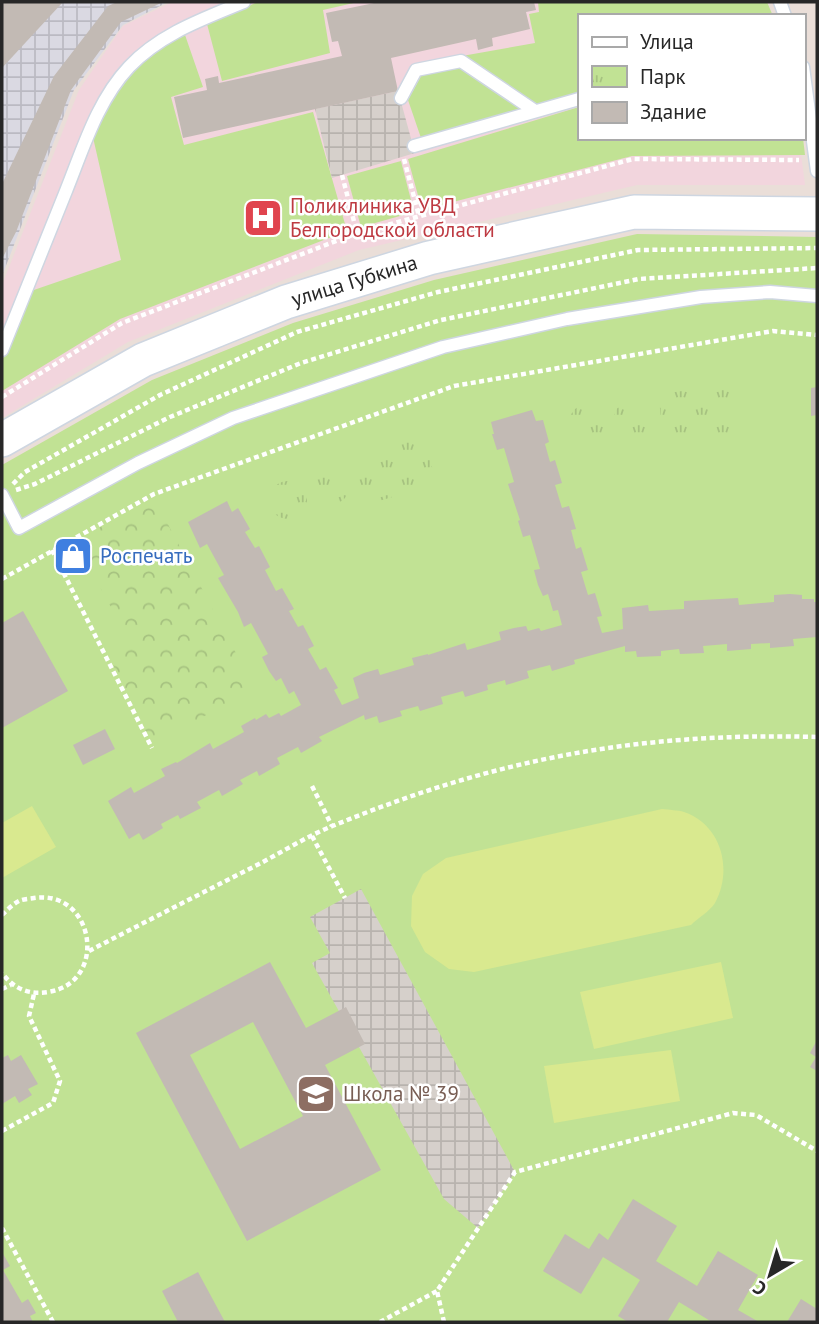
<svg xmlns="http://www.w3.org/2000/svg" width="819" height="1324" font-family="'PT Sans',sans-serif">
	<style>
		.industrial { fill: url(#industrial-grid) }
		.medical { fill: #f2d5dd }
		.grass { fill: #c1e294 }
		.forest { fill: url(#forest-crowns) }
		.park { fill: url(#park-tufts) }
		.pitch { fill: #d9e98f }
		.plaza { fill: url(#plaza-grid) }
		.building { fill: #c2bab4; fill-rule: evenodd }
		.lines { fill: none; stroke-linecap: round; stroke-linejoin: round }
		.lane-casing { stroke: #ced6e1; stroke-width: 15 }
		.secondary-casing { stroke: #ced6e1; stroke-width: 36 }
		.path { stroke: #fff; stroke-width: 4.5; stroke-dasharray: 5 3.5; stroke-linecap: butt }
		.lane { stroke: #fff; stroke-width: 12 }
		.secondary { stroke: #fff; stroke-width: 33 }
		.labels { text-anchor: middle; stroke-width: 5; stroke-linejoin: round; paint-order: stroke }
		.health-label { font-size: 21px; fill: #be3a42; stroke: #fff; text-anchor: start }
		.street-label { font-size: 21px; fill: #272727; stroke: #fff }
		.shop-label { font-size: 21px; fill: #366cbe; stroke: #fff; text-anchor: start }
		.education-label { font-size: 21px; fill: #785e54; stroke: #fff; text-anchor: start }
	</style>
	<defs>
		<pattern id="industrial-grid" width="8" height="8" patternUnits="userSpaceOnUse" patternTransform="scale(1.75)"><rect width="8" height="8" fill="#dad9e2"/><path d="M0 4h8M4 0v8" fill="none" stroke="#bbbac2"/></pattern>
		<pattern id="forest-crowns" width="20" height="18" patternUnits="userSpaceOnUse" patternTransform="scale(1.75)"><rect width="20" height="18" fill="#c1e294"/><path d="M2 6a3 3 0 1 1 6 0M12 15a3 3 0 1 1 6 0" fill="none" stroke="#a6c280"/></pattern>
		<pattern id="park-tufts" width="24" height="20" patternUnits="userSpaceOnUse" patternTransform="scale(1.75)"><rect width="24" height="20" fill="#c1e294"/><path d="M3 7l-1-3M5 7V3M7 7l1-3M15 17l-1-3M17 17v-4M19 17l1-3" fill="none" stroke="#a6c280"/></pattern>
		<pattern id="plaza-grid" width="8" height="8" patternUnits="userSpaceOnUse" patternTransform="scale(1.75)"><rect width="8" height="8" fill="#d6d0cb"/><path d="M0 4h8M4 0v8" fill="none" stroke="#b8b3ae"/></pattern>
	</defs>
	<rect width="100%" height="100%" fill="#eaded8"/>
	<!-- industrial -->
	<polygon class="industrial" points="2,2 168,2 123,25 74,90 2,276"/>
	<!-- medical -->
	<polygon class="medical" points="172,2 766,2 579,16 579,138 799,138 805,185 637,185 359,250 128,342 2,418 2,285 79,90 123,26"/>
	<!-- grass -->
	<g class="grass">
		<polygon points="258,2 358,2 323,10 330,53 222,81 207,24"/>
		<polygon points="538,2 767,2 773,16 579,16 579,95 536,107 462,56 535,43 529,14 539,12"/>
		<polygon points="184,32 203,87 171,97 184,145 313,112 347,231 120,319 2,391 2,361 28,292 121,260 92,133 117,89 133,70"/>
		<polygon points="461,67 522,109 421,138 408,100 421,76"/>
		<polygon points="579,107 579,138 803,138 805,155 632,156 422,210 408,159"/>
		<polygon points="401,161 414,212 361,227 347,176"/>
		<polygon points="637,234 817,237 817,1322 2,1322 2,465 152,380 293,323 434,280"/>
	</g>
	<!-- forest -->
	<polygon class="forest" points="154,498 255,689 152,744 109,657 131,644 75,541"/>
	<!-- park -->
	<g class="park">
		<polygon points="733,387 738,436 662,442 659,393"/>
		<circle cx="633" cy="419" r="19"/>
		<circle cx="588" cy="423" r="19"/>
		<polygon points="423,437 437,484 365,505 351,457"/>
		<circle cx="331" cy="485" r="19"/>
		<circle cx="288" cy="500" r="19"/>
	</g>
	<!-- pitch -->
	<g class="pitch">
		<polygon points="32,806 56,847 2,878 2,823"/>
		<path d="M 662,809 C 669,810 678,810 684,812 C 722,825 733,870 715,903 C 710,911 698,918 691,925 L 474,972 L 449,969 L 425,952 L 411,926 L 412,896 L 423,874 L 446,858 Z"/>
		<polygon points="721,962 733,1018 594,1049 580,992"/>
		<polygon points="671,1050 680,1101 554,1123 544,1066"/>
	</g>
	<!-- plaza -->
	<g class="plaza">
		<polygon points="398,91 415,153 332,178 315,109"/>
		<polygon points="361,889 515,1172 478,1228 444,1199 312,963 330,953 310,917"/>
	</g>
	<!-- building -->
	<g class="building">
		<polygon points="2,2 63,2 2,68"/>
		<polygon points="117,2 163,2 121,22 71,90 16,232 2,259 2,184 54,76 108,6"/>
		<polygon points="379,2 534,2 536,10 526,12 530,29 492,38 493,46 478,50 476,39 391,58 398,91 183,138 174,97 207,90 205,79 218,76 219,83 342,56 338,41 332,42 326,13"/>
		<polygon points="817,387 817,415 811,416 811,388"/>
		<polygon points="532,410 536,421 543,420 549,442 545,444 550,462 555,460 562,483 555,485 562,508 569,506 576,529 571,530 576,549 581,547 588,570 581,572 588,595 595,593 602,616 597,617 602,633 623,629 622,608 648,605 649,611 684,609 684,601 738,598 739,605 774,602 774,595 790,594 802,595 802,599 814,599 814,602 817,602 817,637 793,639 794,646 770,648 770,643 751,644 751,649 727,651 727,644 703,646 704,653 680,654 679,649 661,651 661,656 637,657 636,651 625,652 625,646 574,660 575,664 552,671 550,665 527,671 529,678 506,685 505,680 487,685 488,690 465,697 463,691 441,697 443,704 420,711 418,706 400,711 402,716 379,723 377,716 365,720 364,715 319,737 322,741 301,753 298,747 277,758 280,764 259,776 257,771 240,780 243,784 222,796 219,790 197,802 201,808 180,819 178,815 161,824 163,828 143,840 139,833 129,839 108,801 131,787 134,793 165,776 161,769 176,762 177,763 210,743 213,749 244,732 241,726 255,718 256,720 266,714 269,718 279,713 281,716 301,705 294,691 289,694 281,678 276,681 269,671 262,657 268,654 251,623 244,627 238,612 218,578 224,575 207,544 200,548 188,522 227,501 232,512 238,508 250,529 245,532 255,548 259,546 270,567 265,570 276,591 282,588 294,609 289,611 298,627 303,625 314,646 308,649 320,670 326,667 338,688 334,690 342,705 359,698 353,678 364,673 378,669 380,675 414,665 412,658 428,654 428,655 465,643 467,650 501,640 499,632 514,628 526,626 528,631 539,628 541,631 562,625 558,610 553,611 548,594 543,596 538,585 534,570 540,569 530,535 523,537 518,521 520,520 508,484 514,482 504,448 497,450 492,434 494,434 491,422"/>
		<polygon points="23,611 68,691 2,728 2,623"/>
		<polygon points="105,729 115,749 83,765 73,745"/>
		<path d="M 270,962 L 306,1028 L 346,1007 L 365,1044 L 325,1065 L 381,1170 L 247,1241 L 136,1033 ZM 253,1022 L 303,1116 L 240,1149 L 190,1055 Z"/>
		<polygon points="817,1040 817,1071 810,1067 816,1057 810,1053"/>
		<polygon points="8,1055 11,1061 21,1055 38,1084 28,1089 32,1095 19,1103 15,1096 2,1104 2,1058"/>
		<polygon points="633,1199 677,1226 656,1261 697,1286 718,1251 758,1275 738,1310 759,1322 712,1322 679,1302 667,1322 628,1322 618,1316 640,1280 603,1257 581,1294 543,1271 565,1234 589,1249 599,1233 608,1240"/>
		<polygon points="2,1252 10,1266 3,1270 22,1303 28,1299 36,1313 30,1316 33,1322 2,1322"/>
		<polygon points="198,1272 225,1322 178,1322 162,1291"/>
		<polygon points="801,1299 817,1309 817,1322 787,1322"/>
	</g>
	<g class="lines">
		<!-- lane casing -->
		<g class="lane-casing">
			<g id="lane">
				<polyline points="780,2 785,16"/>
				<polyline points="803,67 817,171"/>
				<polyline points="401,98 416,70 461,61 535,111"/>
				<polyline points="414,146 579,99"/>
				<path d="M 2,350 C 23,297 45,244 66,191 C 83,149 97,101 129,67 C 160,34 203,19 244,2"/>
				<polyline points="2,495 19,528 138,463 233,418 443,347 567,319 701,297 770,292 817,296"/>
			</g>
		</g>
		<!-- secondary casing -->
		<g class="secondary-casing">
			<g id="secondary">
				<path id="s1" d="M 2,440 L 143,360 L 286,302 L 429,258 L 634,212 L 817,214"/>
			</g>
		</g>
		<!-- path -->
		<g class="path">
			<polyline points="404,159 419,216"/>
			<polyline points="342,175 357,233"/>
			<polyline points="2,397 122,323 357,233 633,159 799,160"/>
			<polyline points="13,484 25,472 160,395 297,332 438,292 638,250 817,248"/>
			<polyline points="16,490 35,484 170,417 301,363 441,320 639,279 817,268"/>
			<polyline points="52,550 152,748"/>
			<polyline points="2,579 154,494 454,386 773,331 817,335"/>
			<polyline points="312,786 332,826"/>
			<polyline points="312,836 345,898"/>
			<path d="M 2,915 C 7,910 13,904 19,901 C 23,899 29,899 34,898 C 95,889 109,983 48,992 C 29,995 14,989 2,973"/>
			<path d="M 89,951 C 145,922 202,893 259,864 C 284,851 309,835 335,825 C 498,758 641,732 817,737"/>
			<polyline points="2,989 11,985"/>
			<polyline points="2,1131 53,1103 60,1081 29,1016 34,994"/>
			<polyline points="2,1228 53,1322"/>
			<polyline points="380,1322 437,1291"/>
			<polyline points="444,1322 437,1291 515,1172 733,1113 756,1115 817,1151"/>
		</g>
		<!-- lane -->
		<use href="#lane" class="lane"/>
		<!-- secondary -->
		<use href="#secondary" class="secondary"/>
	</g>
	<!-- icons -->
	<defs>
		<g id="hospital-square" transform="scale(2.0125)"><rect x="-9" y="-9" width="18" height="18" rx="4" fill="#e0444e" stroke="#fff"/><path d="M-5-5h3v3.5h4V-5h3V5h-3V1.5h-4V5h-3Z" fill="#fff"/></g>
		<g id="shop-square" transform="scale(2.0125)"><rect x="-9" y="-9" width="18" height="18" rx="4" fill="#3f7fe0" stroke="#fff"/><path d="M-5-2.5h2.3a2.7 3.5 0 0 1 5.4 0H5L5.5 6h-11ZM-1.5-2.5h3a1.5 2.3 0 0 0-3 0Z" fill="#fff"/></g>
		<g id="school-square" transform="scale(2.0125)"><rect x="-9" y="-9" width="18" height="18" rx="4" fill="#8d6e63" stroke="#fff"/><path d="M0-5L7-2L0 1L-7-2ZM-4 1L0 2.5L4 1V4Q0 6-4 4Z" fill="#fff"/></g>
	</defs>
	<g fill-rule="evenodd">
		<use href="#hospital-square" x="263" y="218"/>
		<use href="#shop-square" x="73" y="556"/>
		<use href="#school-square" x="316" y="1094"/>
	</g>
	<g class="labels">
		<!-- health labels -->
		<g class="health-label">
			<text x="290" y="213">Поликлиника УВД<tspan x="290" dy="24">Белгородской области</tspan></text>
		</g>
		<!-- street labels -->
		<g class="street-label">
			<text dy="7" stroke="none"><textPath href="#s1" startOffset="388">улица Губкина</textPath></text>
		</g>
		<!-- shop labels -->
		<g class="shop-label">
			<text x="100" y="563">Роспечать</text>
		</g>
		<!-- education labels -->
		<g class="education-label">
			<text x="343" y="1101">Школа № 39</text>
		</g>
	</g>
	<!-- border -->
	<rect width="819" height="1324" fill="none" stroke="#272727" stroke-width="7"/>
	<!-- legend -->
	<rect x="578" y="14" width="228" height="126" fill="#ffffff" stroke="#a9a9a9" stroke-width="2"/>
	<rect x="592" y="37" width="35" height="10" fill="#ffffff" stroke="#a9a9a9" stroke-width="2"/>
	<text x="640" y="49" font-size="21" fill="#272727">Улица</text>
	<rect x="592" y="66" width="35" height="21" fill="url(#park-tufts)" stroke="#a9a9a9" stroke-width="2"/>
	<text x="640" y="84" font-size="21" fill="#272727">Парк</text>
	<rect x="592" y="102" width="35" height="21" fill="#c2bab4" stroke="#a9a9a9" stroke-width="2"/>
	<text x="640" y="119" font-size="21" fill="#272727">Здание</text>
	<!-- north arrow -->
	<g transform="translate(770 1275) rotate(218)" stroke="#ffffff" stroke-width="5" paint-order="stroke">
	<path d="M0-5L12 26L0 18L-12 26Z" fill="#272727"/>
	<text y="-10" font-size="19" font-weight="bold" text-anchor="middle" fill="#272727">С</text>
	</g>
</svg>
